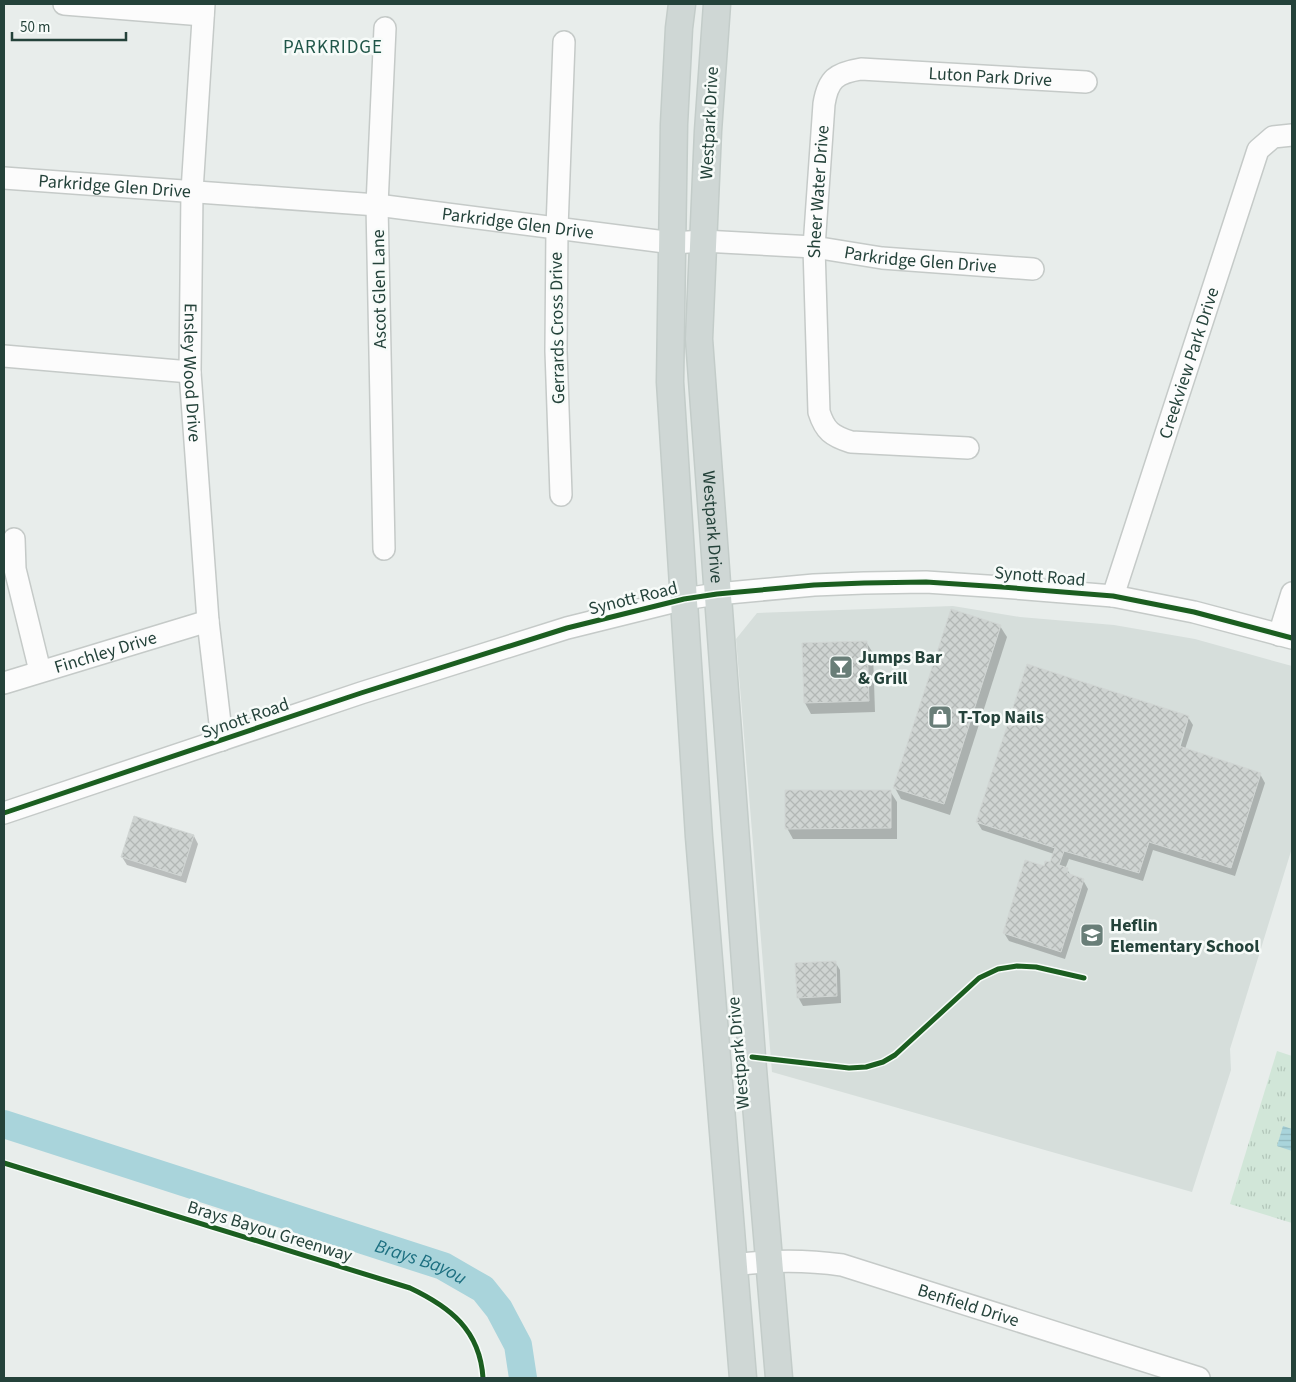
<svg xmlns="http://www.w3.org/2000/svg" width="1296" height="1382" font-family="'Source Sans 3',sans-serif">
	<style>
		.built { fill: #d6dedb }
		.park { fill: url(#park-tufts) }
		.water { fill: url(#water-rules) }
		.shadow { fill: #0003; fill-rule: evenodd }
		.lines { fill: none; stroke-linecap: round; stroke-linejoin: round }
		.river { stroke: #a9d4db; stroke-width: 28 }
		.building { fill: url(#building-cross-hatch); stroke: #d1d6d4 }
		.minor-casing { stroke: #c5cac8; stroke-width: 24 }
		.major-casing { stroke: #c3ccc9; stroke-width: 29 }
		.minor { stroke: #fcfcfc; stroke-width: 21 }
		.major { stroke: #cfd7d5; stroke-width: 26 }
		.cycleway-casing { stroke: #f7fbf9; stroke-width: 8 }
		.cycleway { stroke: #1b5e20; stroke-width: 5 }
		.labels { text-anchor: middle; stroke-width: 5; stroke-linejoin: round; paint-order: stroke }
		.street-label { font-size: 18px; fill: #24423a; stroke: #f7fbf9 }
		.poi-label { font-size: 18px; font-weight: bold; fill: #24423a; stroke: #f7fbf9; text-anchor: start }
		.neighbourhood-label { font-size: 19px; letter-spacing: 1px; fill: #1f5548; stroke: #f7fbf9 }
		.water-label { font-size: 19px; font-style: italic; fill: #1c6f80; stroke: #f7fbf9 }
	</style>
	<defs>
		<pattern id="park-tufts" width="24" height="20" patternUnits="userSpaceOnUse" patternTransform="scale(1.25)"><rect width="24" height="20" fill="#d1e6d8"/><path d="M3 7l-1-3M5 7V3M7 7l1-3M15 17l-1-3M17 17v-4M19 17l1-3" fill="none" stroke="#b3c6ba"/></pattern>
		<pattern id="water-rules" width="6" height="5" patternUnits="userSpaceOnUse" patternTransform="scale(1.25)"><rect width="6" height="5" fill="#a9d4db"/><path d="M0 2.5h6" fill="none" stroke="#91b7bd"/></pattern>
		<pattern id="building-cross-hatch" width="8" height="8" patternUnits="userSpaceOnUse" patternTransform="scale(1.25)"><rect width="8" height="8" fill="#cfd4d2"/><path d="M0 0l8 8M0 8l8-8" fill="none" stroke="#b2b7b5"/></pattern>
	</defs>
	<rect width="100%" height="100%" fill="#e8edeb"/>
	<!-- built -->
	<polygon class="built" points="953,606 1020,617 1114,625 1195,639 1292,666 1292,848 1230,1049 1231,1070 1192,1192 772,1072 736,639 757,613"/>
	<!-- park -->
	<polygon class="park" points="1277,1051 1292,1056 1292,1223 1230,1204"/>
	<!-- water -->
	<polygon class="water" points="1283,1126 1292,1129 1292,1151 1277,1146"/>
	<!-- shadow -->
	<g class="shadow">
		<polygon points="1000,626 1007,637 950,815 901,799 895,788"/>
		<polygon points="866,642 873,653 875,712 811,714 805,703"/>
		<path d="M 1188,717 L 1193,725 L 1185,749 L 1260,774 L 1265,783 L 1235,876 L 1153,850 L 1143,881 L 1069,859 L 1065,869 L 1067,869 L 1071,876 L 1083,880 L 1088,889 L 1065,959 L 1009,941 L 1004,933 L 1044,868 L 1051,863 L 1054,854 L 982,830 L 977,822 ZM 1186,721 L 1188,721 L 1179,752 L 1176,752 Z"/>
		<polygon points="890,791 897,802 897,839 793,839 787,828"/>
		<polygon points="194,836 198,844 186,883 127,865 122,857"/>
		<polygon points="835,962 840,970 841,1003 803,1006 798,997"/>
	</g>
	<g class="lines">
		<!-- river -->
		<path class="river" id="s1" d="M 4,1124 L 443,1266 L 483,1289 L 499,1309 L 518,1345 L 523,1378"/>
	</g>
	<!-- building -->
	<g class="building">
		<polygon points="951,609 1001,625 944,804 893,788"/>
		<polygon points="867,641 869,701 804,703 802,643"/>
		<polygon points="1027,664 1189,716 1179,746 1261,773 1231,868 1149,842 1139,873 1064,851 1059,865 1068,868 1067,873 1084,879 1061,952 1003,933 1025,860 1044,866 1045,861 1050,862 1055,848 976,822"/>
		<polygon points="785,790 891,790 891,828 785,829"/>
		<polygon points="134,816 194,835 181,876 121,857"/>
		<polygon points="836,961 837,996 797,998 795,963"/>
	</g>
	<g class="lines">
		<!-- minor casing -->
		<g class="minor-casing">
			<g id="minor">
				<polyline points="64,4 203,15"/>
				<path id="s2" d="M 204,4 L 192,191 L 190,372 L 208,621 L 222,740"/>
				<path id="s3" d="M 4,178 L 377,205 L 673,243 L 703,241 L 814,247 L 882,258 L 1033,269"/>
				<polyline points="4,356 190,372"/>
				<path id="s4" d="M 968,448 L 851,442 C 832,436 825,431 819,412 L 814,247 L 824,104 C 828,79 836,73 861,69 L 1086,82"/>
				<polyline points="561,495 556,351 557,228 564,42"/>
				<polyline points="14,539 15,569 40,671"/>
				<polyline points="384,549 377,205 385,28"/>
				<path id="s5" d="M 1113,596 L 1258,150 L 1273,137 L 1292,135"/>
				<polyline points="1279,635 1292,593"/>
				<path id="s6" d="M 4,683 L 208,621"/>
				<polyline points="4,813 361,693 567,628 684,599 717,594 814,585 864,583 926,582 1002,587 1113,596 1194,612 1292,638"/>
				<path id="s7" d="M 734,1265 C 771,1260 806,1260 842,1265 L 1199,1378"/>
			</g>
		</g>
		<!-- major casing -->
		<g class="major-casing">
			<g id="major">
				<polyline points="682,4 679,28 674,124 670,382 699,837 743,1378"/>
				<path id="s8" d="M 717,4 L 708,131 L 699,339 L 752,1057 L 779,1378"/>
			</g>
		</g>
		<!-- minor -->
		<use href="#minor" class="minor"/>
		<!-- major -->
		<use href="#major" class="major"/>
		<!-- cycleway casing -->
		<g class="cycleway-casing">
			<g id="cycleway">
				<polyline points="4,813 361,693 567,628 684,599 717,594 814,585 864,583 926,582 1002,587 1113,596 1194,612 1292,638"/>
				<polyline points="752,1057 849,1068 866,1067 883,1062 895,1055 979,978 998,969 1017,966 1036,967 1084,978"/>
				<path d="M 4,1163 L 410,1288 C 450,1307 480,1330 483,1378"/>
			</g>
		</g>
		<!-- cycleway -->
		<use href="#cycleway" class="cycleway"/>
	</g>
	<!-- icons -->
	<defs>
		<g id="bar-square" transform="scale(1.25)"><rect x="-9" y="-9" width="18" height="18" rx="4" fill="#697e78" stroke="#f7fbf9"/><path d="M-6-5H6L.8 .8V4.5H3.5V6h-7V4.5H-.8V.8Z" fill="#fff"/></g>
		<g id="shop-square" transform="scale(1.25)"><rect x="-9" y="-9" width="18" height="18" rx="4" fill="#697e78" stroke="#f7fbf9"/><path d="M-5-2.5h2.3a2.7 3.5 0 0 1 5.4 0H5L5.5 6h-11ZM-1.5-2.5h3a1.5 2.3 0 0 0-3 0Z" fill="#fff"/></g>
		<g id="school-square" transform="scale(1.25)"><rect x="-9" y="-9" width="18" height="18" rx="4" fill="#697e78" stroke="#f7fbf9"/><path d="M0-5L7-2L0 1L-7-2ZM-4 1L0 2.5L4 1V4Q0 6-4 4Z" fill="#fff"/></g>
	</defs>
	<g fill-rule="evenodd">
		<use href="#bar-square" x="841" y="667"/>
		<use href="#shop-square" x="940" y="717"/>
		<use href="#school-square" x="1092" y="935"/>
	</g>
	<g class="labels">
		<!-- street labels -->
		<g class="street-label">
			<text dy="6" stroke="none"><textPath href="#s4" startOffset="658">Luton Park Drive</textPath></text>
			<text transform="translate(709 123) rotate(-87)" y="6">Westpark Drive</text>
			<text dy="6" stroke="none"><textPath href="#s3" startOffset="111">Parkridge Glen Drive</textPath></text>
			<text dy="6" stroke="none"><textPath href="#s4" startOffset="384">Sheer Water Drive</textPath></text>
			<text dy="6" stroke="none"><textPath href="#s3" startOffset="516">Parkridge Glen Drive</textPath></text>
			<text dy="6" stroke="none"><textPath href="#s3" startOffset="921">Parkridge Glen Drive</textPath></text>
			<text transform="translate(379 289) rotate(-91)" y="6">Ascot Glen Lane</text>
			<text transform="translate(557 328) rotate(-91)" y="6">Gerrards Cross Drive</text>
			<text dy="6" stroke="none"><textPath href="#s5" startOffset="245">Creekview Park Drive</textPath></text>
			<text dy="6" stroke="none"><textPath href="#s2" startOffset="369">Ensley Wood Drive</textPath></text>
			<text dy="6" stroke="none"><textPath href="#s8" startOffset="524">Westpark Drive</textPath></text>
			<text transform="translate(1040 576) rotate(5)" y="6">Synott Road</text>
			<text transform="translate(633 598) rotate(-14)" y="6">Synott Road</text>
			<text dy="6" stroke="none"><textPath href="#s6" startOffset="106">Finchley Drive</textPath></text>
			<text transform="translate(245 718) rotate(-19)" y="6">Synott Road</text>
			<text transform="translate(738 1053) rotate(-95)" y="6">Westpark Drive</text>
			<text transform="translate(270 1231) rotate(17)" y="6">Brays Bayou Greenway</text>
			<text dy="6" stroke="none"><textPath href="#s7" startOffset="241">Benfield Drive</textPath></text>
		</g>
		<!-- poi labels -->
		<g class="poi-label">
			<text x="858" y="663">Jumps Bar<tspan x="858" dy="21">&amp; Grill</tspan></text>
			<text x="958" y="723">T-Top Nails</text>
			<text x="1110" y="931">Heflin<tspan x="1110" dy="21">Elementary School</tspan></text>
		</g>
		<!-- neighbourhood labels -->
		<g class="neighbourhood-label">
			<text x="333" y="53">PARKRIDGE</text>
		</g>
		<!-- water labels -->
		<g class="water-label">
			<text dy="7" stroke="none"><textPath href="#s1" startOffset="439">Brays Bayou</textPath></text>
		</g>
	</g>
	<!-- border -->
	<rect width="1296" height="1382" fill="none" stroke="#24423a" stroke-width="10"/>
	<!-- scale -->
	<path d="M12 32v8h114v-8" fill="none" stroke="#24423a" stroke-width="2.5"/>
	<text x="20" y="32" font-size="15" fill="#24423a" stroke="#f7fbf9" stroke-width="4" paint-order="stroke">50 m</text>
</svg>
